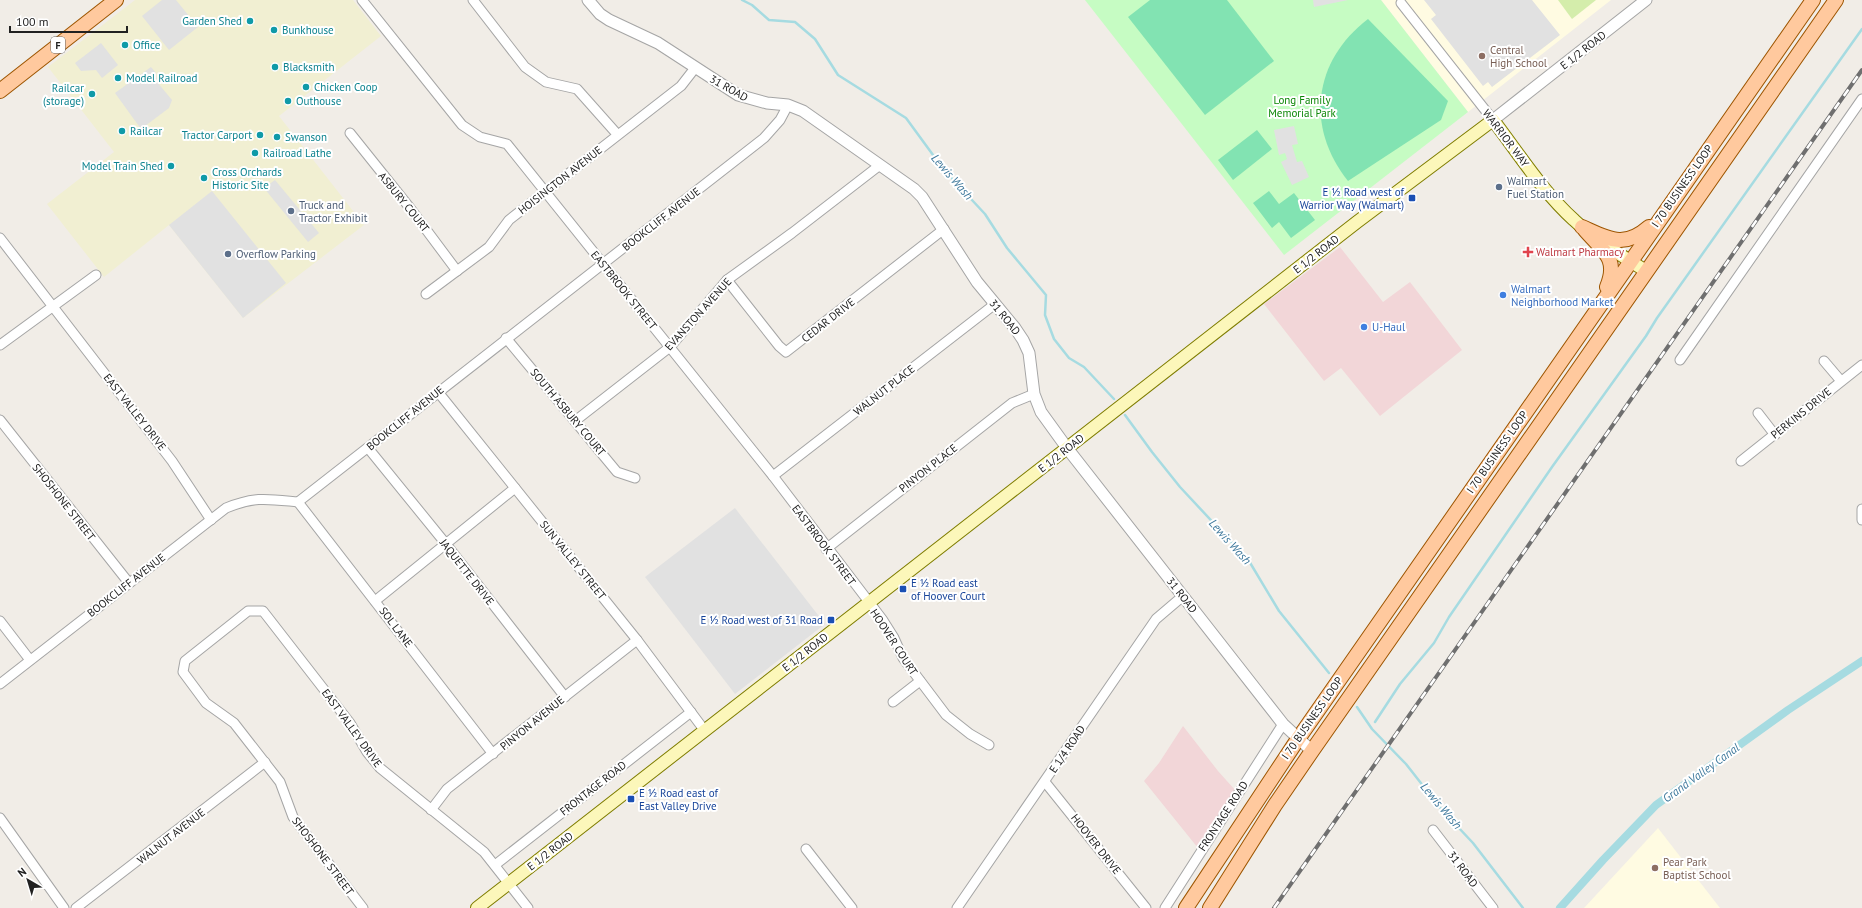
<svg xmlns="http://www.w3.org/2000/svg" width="1862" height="908" font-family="'PT Sans',sans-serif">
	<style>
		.commercial { fill: #f2d6d8 }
		.education { fill: #fffbe2 }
		.farmland { fill: #f1efd2 }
		.grass { fill: #d4edab }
		.park { fill: #c6fcc3 }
		.pitch { fill: #82e3b2 }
		.parking { fill: #e1e1e1 }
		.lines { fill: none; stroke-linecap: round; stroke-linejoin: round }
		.stream { stroke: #a6dbe1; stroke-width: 2.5 }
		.canal { stroke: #a6dbe1; stroke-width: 8 }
		.minor-casing { stroke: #a5a5a5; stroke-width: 11 }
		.tertiary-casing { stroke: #a5a5a5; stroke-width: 13 }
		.secondary-casing { stroke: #7f7d00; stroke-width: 14 }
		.primary-casing { stroke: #9d5500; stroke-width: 16 }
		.minor { stroke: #fff; stroke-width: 9 }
		.tertiary { stroke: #fff; stroke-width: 11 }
		.secondary { stroke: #fcf7ba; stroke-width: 12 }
		.primary { stroke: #ffc99e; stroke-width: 14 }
		.rail-casing { stroke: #6f6f6f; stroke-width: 4 }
		.rail { stroke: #fff; stroke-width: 2.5; stroke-dasharray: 8; stroke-linecap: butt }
		.culture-dot { fill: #0f9aa8; stroke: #fff; stroke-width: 1.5 }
		.education-dot { fill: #8d6e63; stroke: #fff; stroke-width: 1.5 }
		.service-dot { fill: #5c6f8a; stroke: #fff; stroke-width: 1.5 }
		.transit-dot { fill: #1a4fb4; stroke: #fff; stroke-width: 1.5 }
		.health-dot { fill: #e0444e; stroke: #fff; stroke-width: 1.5 }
		.shop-dot { fill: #3f7fe0; stroke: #fff; stroke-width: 1.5 }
		.labels { text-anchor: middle; stroke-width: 4; stroke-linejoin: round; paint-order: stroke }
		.shield { fill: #fff; stroke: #646464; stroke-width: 1 }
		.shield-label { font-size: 10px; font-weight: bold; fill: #212121 }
		.culture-label { font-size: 11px; fill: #0d838f; stroke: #fff; text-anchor: start }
		.education-label { font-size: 11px; fill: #785e54; stroke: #fff; text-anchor: start }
		.street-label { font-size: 11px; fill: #212121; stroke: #fff }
		.park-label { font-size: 11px; fill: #0c8707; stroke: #fff }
		.service-label { font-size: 11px; fill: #4e5e75; stroke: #fff; text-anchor: start }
		.transit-label { font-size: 11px; fill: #164399; stroke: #fff; text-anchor: end }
		.health-label { font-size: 11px; fill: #be3a42; stroke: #fff; text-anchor: start }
		.shop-label { font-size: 11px; fill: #366cbe; stroke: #fff; text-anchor: start }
		.water-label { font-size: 12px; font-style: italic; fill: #407a9d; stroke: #fff }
	</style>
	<rect width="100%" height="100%" fill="#f1ede7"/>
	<!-- commercial -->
	<g class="commercial">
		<polygon points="1340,247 1383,302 1410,282 1462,350 1380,416 1341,368 1324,381 1264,304"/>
		<polygon points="1183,726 1218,771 1235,790 1198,848 1144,781 1159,763"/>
	</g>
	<!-- education -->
	<g class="education">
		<polygon points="1381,0 1611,0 1468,112"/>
		<polygon points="1658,828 1720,908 1584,908"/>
	</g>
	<!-- farmland -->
	<polygon class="farmland" points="135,0 353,0 381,36 279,116 364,225 243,318 169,225 104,277 47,204 114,152 48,67"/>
	<!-- grass -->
	<polygon class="grass" points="1558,0 1596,0 1572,19"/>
	<!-- park -->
	<polygon class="park" points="1085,0 1381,0 1468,112 1284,255"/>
	<!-- pitch -->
	<g class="pitch">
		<polygon points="1150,0 1227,0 1274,61 1205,115 1128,17"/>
		<path d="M 1368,19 L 1448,101 L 1441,120 L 1348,181 C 1305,127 1313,61 1368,19 Z"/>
		<polygon points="1257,130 1272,149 1233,180 1218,160"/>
		<polygon points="1269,191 1279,204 1294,193 1315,220 1291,238 1279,222 1272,228 1253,203"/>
	</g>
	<!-- parking -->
	<g class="parking">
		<polygon points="162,0 176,0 198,27 169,50 142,16"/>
		<polygon points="1313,0 1348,0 1314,7"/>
		<polygon points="1424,0 1532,0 1560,35 1492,87 1488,82 1483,86 1431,19 1436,15"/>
		<polygon points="101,43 118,65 102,78 96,70 81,71 75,63"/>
		<polygon points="151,67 156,73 157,82 172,100 169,108 141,129 115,93"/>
		<polygon points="1294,126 1298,144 1292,145 1297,162 1302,161 1309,177 1292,185 1281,162 1287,159 1285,153 1279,155 1274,130"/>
		<polygon points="275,180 319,233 308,242 264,188"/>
		<polygon points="212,191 286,283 243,318 169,225"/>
		<polygon points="735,508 825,624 735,694 645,577"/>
	</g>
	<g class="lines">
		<!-- stream -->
		<g class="stream">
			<polyline points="742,0 752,5 769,20 795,22 815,39 838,75 906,118 944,170 985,214 1007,248 1046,295 1045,315 1054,339 1069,358 1084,367 1114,399"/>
			<polyline points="1125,415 1152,452 1180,487 1249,561 1279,611 1329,673"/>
			<polyline points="1357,707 1372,729 1406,764 1442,810 1473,843 1523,908"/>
			<polyline points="1375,722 1400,684 1434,643 1449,617 1552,467 1646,336 1657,318 1862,29"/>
		</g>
		<!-- canal -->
		<polyline class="canal" points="1560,908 1603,860 1656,805 1788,710 1862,661"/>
		<!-- minor casing -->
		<g class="minor-casing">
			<g id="minor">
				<polyline points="362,0 462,125 480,137 507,144 773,476 882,619 894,638 903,658 946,715 970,734 989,745"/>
				<polyline points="473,0 525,67 546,82 577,89 617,134"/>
				<polyline points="1401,3 1493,120"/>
				<polyline points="350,133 410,208 457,271"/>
				<polyline points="0,238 172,461 211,520"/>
				<polyline points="727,280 779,346 786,352 944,229"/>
				<polyline points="426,294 489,247 509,220 681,86 695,68"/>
				<polyline points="506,338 617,472 635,478"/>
				<polyline points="0,345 96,275"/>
				<polyline points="1680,360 1862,99"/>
				<polyline points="1824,361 1841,381"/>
				<polyline points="438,392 637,640 705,731"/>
				<polyline points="1758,413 1775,435"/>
				<polyline points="0,420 129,583"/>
				<polyline points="575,421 670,347 727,280 792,233 880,165"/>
				<polyline points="368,448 446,544 565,697"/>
				<polyline points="1741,461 1862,365"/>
				<polyline points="773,476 995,304"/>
				<polyline points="298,502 493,754"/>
				<polyline points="1862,509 1862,520"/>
				<polyline points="826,549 1012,403 1034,394"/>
				<polyline points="375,601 515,488"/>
				<polyline points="0,621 30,660"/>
				<path d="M 0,684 L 226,508 C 255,496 268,499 298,502 L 764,138 L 780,120 L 788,105"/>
				<polyline points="893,702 920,681"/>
				<polyline points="1045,782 1146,908"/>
				<polyline points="431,810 447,789 637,640"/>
				<polyline points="0,818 64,908"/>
				<polyline points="1433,830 1493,908"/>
				<polyline points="806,849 852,908"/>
				<polyline points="495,865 691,712"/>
				<polyline points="76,908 265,762"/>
				<polyline points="363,908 293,817 280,782 234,723 206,703 183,672 185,661 248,611 263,611 350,723 367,752 380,768 484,852 528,908"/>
				<polyline points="957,908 1156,619 1183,596"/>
				<polyline points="1165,908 1283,724"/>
			</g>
		</g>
		<!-- tertiary casing -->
		<g class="tertiary-casing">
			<g id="tertiary">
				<polyline points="588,0 600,14 609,20 658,43 738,95 767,103 788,105 803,111 914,189 922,197 977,282 1015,328 1023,340 1029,353 1034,394 1041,412 1067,448 1283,724 1312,751"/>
				<polyline points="1493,120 1646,0"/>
			</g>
		</g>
		<!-- secondary casing -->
		<g class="secondary-casing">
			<path id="secondary" d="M 477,908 L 1357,222 L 1493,120 C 1519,154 1542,191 1574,220 C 1595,240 1621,255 1646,271"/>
		</g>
		<!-- primary casing -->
		<g class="primary-casing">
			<g id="primary">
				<polyline points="0,91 116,0"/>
				<path d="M 1582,227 C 1609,239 1624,249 1649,227"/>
				<path d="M 1585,230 C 1603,251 1619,258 1607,287"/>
				<polyline points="1186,908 1298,739 1813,0"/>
				<polyline points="1210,908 1275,805 1312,751 1836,0"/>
			</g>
		</g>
		<!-- minor -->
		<use href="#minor" class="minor"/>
		<!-- tertiary -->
		<use href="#tertiary" class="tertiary"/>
		<!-- secondary -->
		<use href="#secondary" class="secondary"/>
		<!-- primary -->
		<use href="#primary" class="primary"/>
		<!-- rail casing -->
		<g class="rail-casing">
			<polyline id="rail" points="1274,908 1862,70"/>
		</g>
		<!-- rail -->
		<use href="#rail" class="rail"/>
	</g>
	<!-- markers -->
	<g class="culture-dot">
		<circle cx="250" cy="21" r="4"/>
		<circle cx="274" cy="30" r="4"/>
		<circle cx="125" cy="45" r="4"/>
		<circle cx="275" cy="67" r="4"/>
		<circle cx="118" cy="78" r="4"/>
		<circle cx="306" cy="87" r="4"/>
		<circle cx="92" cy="94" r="4"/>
		<circle cx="288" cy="101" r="4"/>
		<circle cx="122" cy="131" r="4"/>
		<circle cx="260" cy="135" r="4"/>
		<circle cx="277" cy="137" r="4"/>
		<circle cx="255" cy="153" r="4"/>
		<circle cx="171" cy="166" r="4"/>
		<circle cx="204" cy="178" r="4"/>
	</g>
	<g class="education-dot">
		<circle cx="1482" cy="56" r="4"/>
		<circle cx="1655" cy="868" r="4"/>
	</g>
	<g class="service-dot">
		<circle cx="1499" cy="187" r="4"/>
		<circle cx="291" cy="211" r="4"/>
		<circle cx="228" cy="254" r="4"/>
	</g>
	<g class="transit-dot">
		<rect x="1408" y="194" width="8" height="8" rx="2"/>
		<rect x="899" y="585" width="8" height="8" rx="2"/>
		<rect x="827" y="616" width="8" height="8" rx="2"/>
		<rect x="627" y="795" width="8" height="8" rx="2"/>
	</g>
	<path class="health-dot" d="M1526 246h4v4h4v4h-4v4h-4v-4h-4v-4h4z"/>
	<g class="shop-dot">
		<circle cx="1503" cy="295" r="4"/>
		<circle cx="1364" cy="327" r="4"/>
	</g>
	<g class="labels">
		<!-- shield labels -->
		<rect class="shield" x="51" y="37" width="14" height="16" rx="3"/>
		<g class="shield-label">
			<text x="58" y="49">F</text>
		</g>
		<!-- culture labels -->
		<g class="culture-label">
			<text x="242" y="25" text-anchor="end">Garden Shed</text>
			<text x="282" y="34">Bunkhouse</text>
			<text x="133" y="49">Office</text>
			<text x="283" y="71">Blacksmith</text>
			<text x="126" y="82">Model Railroad</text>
			<text x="314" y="91">Chicken Coop</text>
			<text x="84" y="92" text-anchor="end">Railcar<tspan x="84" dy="13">(storage)</tspan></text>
			<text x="296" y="105">Outhouse</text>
			<text x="130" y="135">Railcar</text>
			<text x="252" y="139" text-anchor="end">Tractor Carport</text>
			<text x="285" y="141">Swanson</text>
			<text x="263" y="157">Railroad Lathe</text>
			<text x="163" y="170" text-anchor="end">Model Train Shed</text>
			<text x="212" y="176">Cross Orchards<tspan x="212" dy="13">Historic Site</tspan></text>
		</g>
		<!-- education labels -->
		<g class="education-label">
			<text x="1490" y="54">Central<tspan x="1490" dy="13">High School</tspan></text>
			<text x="1663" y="866">Pear Park<tspan x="1663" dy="13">Baptist School</tspan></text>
		</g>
		<!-- street labels -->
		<g class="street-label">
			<text transform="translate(1583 50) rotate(-38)" y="4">E 1/2 ROAD</text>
			<text transform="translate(729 88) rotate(29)" y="4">31 ROAD</text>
			<text transform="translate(1506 138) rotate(53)" y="4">WARRIOR WAY</text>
			<text transform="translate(560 180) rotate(-38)" y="4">HOISINGTON AVENUE</text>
			<text transform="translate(1682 186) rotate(-55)" y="4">I 70 BUSINESS LOOP</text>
			<text transform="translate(404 202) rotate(51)" y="4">ASBURY COURT</text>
			<text transform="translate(661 219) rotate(-38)" y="4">BOOKCLIFF AVENUE</text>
			<text transform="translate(1316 254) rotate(-38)" y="4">E 1/2 ROAD</text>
			<text transform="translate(624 290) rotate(51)" y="4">EASTBROOK STREET</text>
			<text transform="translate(698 314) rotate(-48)" y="4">EVANSTON AVENUE</text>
			<text transform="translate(1005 317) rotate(51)" y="4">31 ROAD</text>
			<text transform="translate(828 320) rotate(-38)" y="4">CEDAR DRIVE</text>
			<text transform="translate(884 390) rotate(-38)" y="4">WALNUT PLACE</text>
			<text transform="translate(135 412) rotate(52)" y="4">EAST VALLEY DRIVE</text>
			<text transform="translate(568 412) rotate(50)" y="4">SOUTH ASBURY COURT</text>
			<text transform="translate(1801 413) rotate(-39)" y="4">PERKINS DRIVE</text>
			<text transform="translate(405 418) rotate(-39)" y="4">BOOKCLIFF AVENUE</text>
			<text transform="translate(1497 452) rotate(-55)" y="4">I 70 BUSINESS LOOP</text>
			<text transform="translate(1061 453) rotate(-38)" y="4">E 1/2 ROAD</text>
			<text transform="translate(928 468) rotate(-38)" y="4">PINYON PLACE</text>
			<text transform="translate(64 502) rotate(52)" y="4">SHOSHONE STREET</text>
			<text transform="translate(824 545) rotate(53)" y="4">EASTBROOK STREET</text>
			<text transform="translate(573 560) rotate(51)" y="4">SUN VALLEY STREET</text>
			<text transform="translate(467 572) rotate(52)" y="4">JAQUETTE DRIVE</text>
			<text transform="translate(126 585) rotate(-38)" y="4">BOOKCLIFF AVENUE</text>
			<text transform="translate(1182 595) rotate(52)" y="4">31 ROAD</text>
			<text transform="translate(396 627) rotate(53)" y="4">SOL LANE</text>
			<text transform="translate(894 642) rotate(57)" y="4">HOOVER COURT</text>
			<text transform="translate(805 652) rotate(-38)" y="4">E 1/2 ROAD</text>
			<text transform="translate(1312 718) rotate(-55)" y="4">I 70 BUSINESS LOOP</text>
			<text transform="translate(532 723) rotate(-39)" y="4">PINYON AVENUE</text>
			<text transform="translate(352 728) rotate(54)" y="4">EAST VALLEY DRIVE</text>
			<text transform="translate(1067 749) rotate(-56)" y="4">E 1/4 ROAD</text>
			<text transform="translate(593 788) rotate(-38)" y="4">FRONTAGE ROAD</text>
			<text transform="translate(1223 816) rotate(-57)" y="4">FRONTAGE ROAD</text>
			<text transform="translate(171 836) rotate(-38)" y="4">WALNUT AVENUE</text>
			<text transform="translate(1096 844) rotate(52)" y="4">HOOVER DRIVE</text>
			<text transform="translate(550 851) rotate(-38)" y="4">E 1/2 ROAD</text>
			<text transform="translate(323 856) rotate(53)" y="4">SHOSHONE STREET</text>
			<text transform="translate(1463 869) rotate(53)" y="4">31 ROAD</text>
		</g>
		<!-- park labels -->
		<g class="park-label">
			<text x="1302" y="104">Long Family<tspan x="1302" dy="13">Memorial Park</tspan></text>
		</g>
		<!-- service labels -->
		<g class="service-label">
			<text x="1507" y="185">Walmart<tspan x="1507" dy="13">Fuel Station</tspan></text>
			<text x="299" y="209">Truck and<tspan x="299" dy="13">Tractor Exhibit</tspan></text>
			<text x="236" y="258">Overflow Parking</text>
		</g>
		<!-- transit labels -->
		<g class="transit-label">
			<text x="1404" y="196">E ½ Road west of<tspan x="1404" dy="13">Warrior Way (Walmart)</tspan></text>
			<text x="911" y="587" text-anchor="start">E ½ Road east<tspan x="911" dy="13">of Hoover Court</tspan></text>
			<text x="823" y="624">E ½ Road west of 31 Road</text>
			<text x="639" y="797" text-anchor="start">E ½ Road east of<tspan x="639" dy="13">East Valley Drive</tspan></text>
		</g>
		<!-- health labels -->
		<g class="health-label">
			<text x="1536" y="256">Walmart Pharmacy</text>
		</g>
		<!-- shop labels -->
		<g class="shop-label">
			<text x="1511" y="293">Walmart<tspan x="1511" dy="13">Neighborhood Market</tspan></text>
			<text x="1372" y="331">U-Haul</text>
		</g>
		<!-- water labels -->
		<g class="water-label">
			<text transform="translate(952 177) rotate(49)" y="4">Lewis Wash</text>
			<text transform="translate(1230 542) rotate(48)" y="4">Lewis Wash</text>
			<text transform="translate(1701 773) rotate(-36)" y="4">Grand Valley Canal</text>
			<text transform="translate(1441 806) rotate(50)" y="4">Lewis Wash</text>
		</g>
	</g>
	<!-- north arrow -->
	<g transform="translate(28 880) rotate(322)" stroke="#ffffff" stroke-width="3" paint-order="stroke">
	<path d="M0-3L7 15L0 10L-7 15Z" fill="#212121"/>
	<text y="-6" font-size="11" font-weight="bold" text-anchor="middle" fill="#212121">N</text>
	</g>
	<!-- scale -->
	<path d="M10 26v6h117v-6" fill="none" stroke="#212121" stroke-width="2"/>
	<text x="16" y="26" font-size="12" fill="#212121" stroke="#ffffff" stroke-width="3" paint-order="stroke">100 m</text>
</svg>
